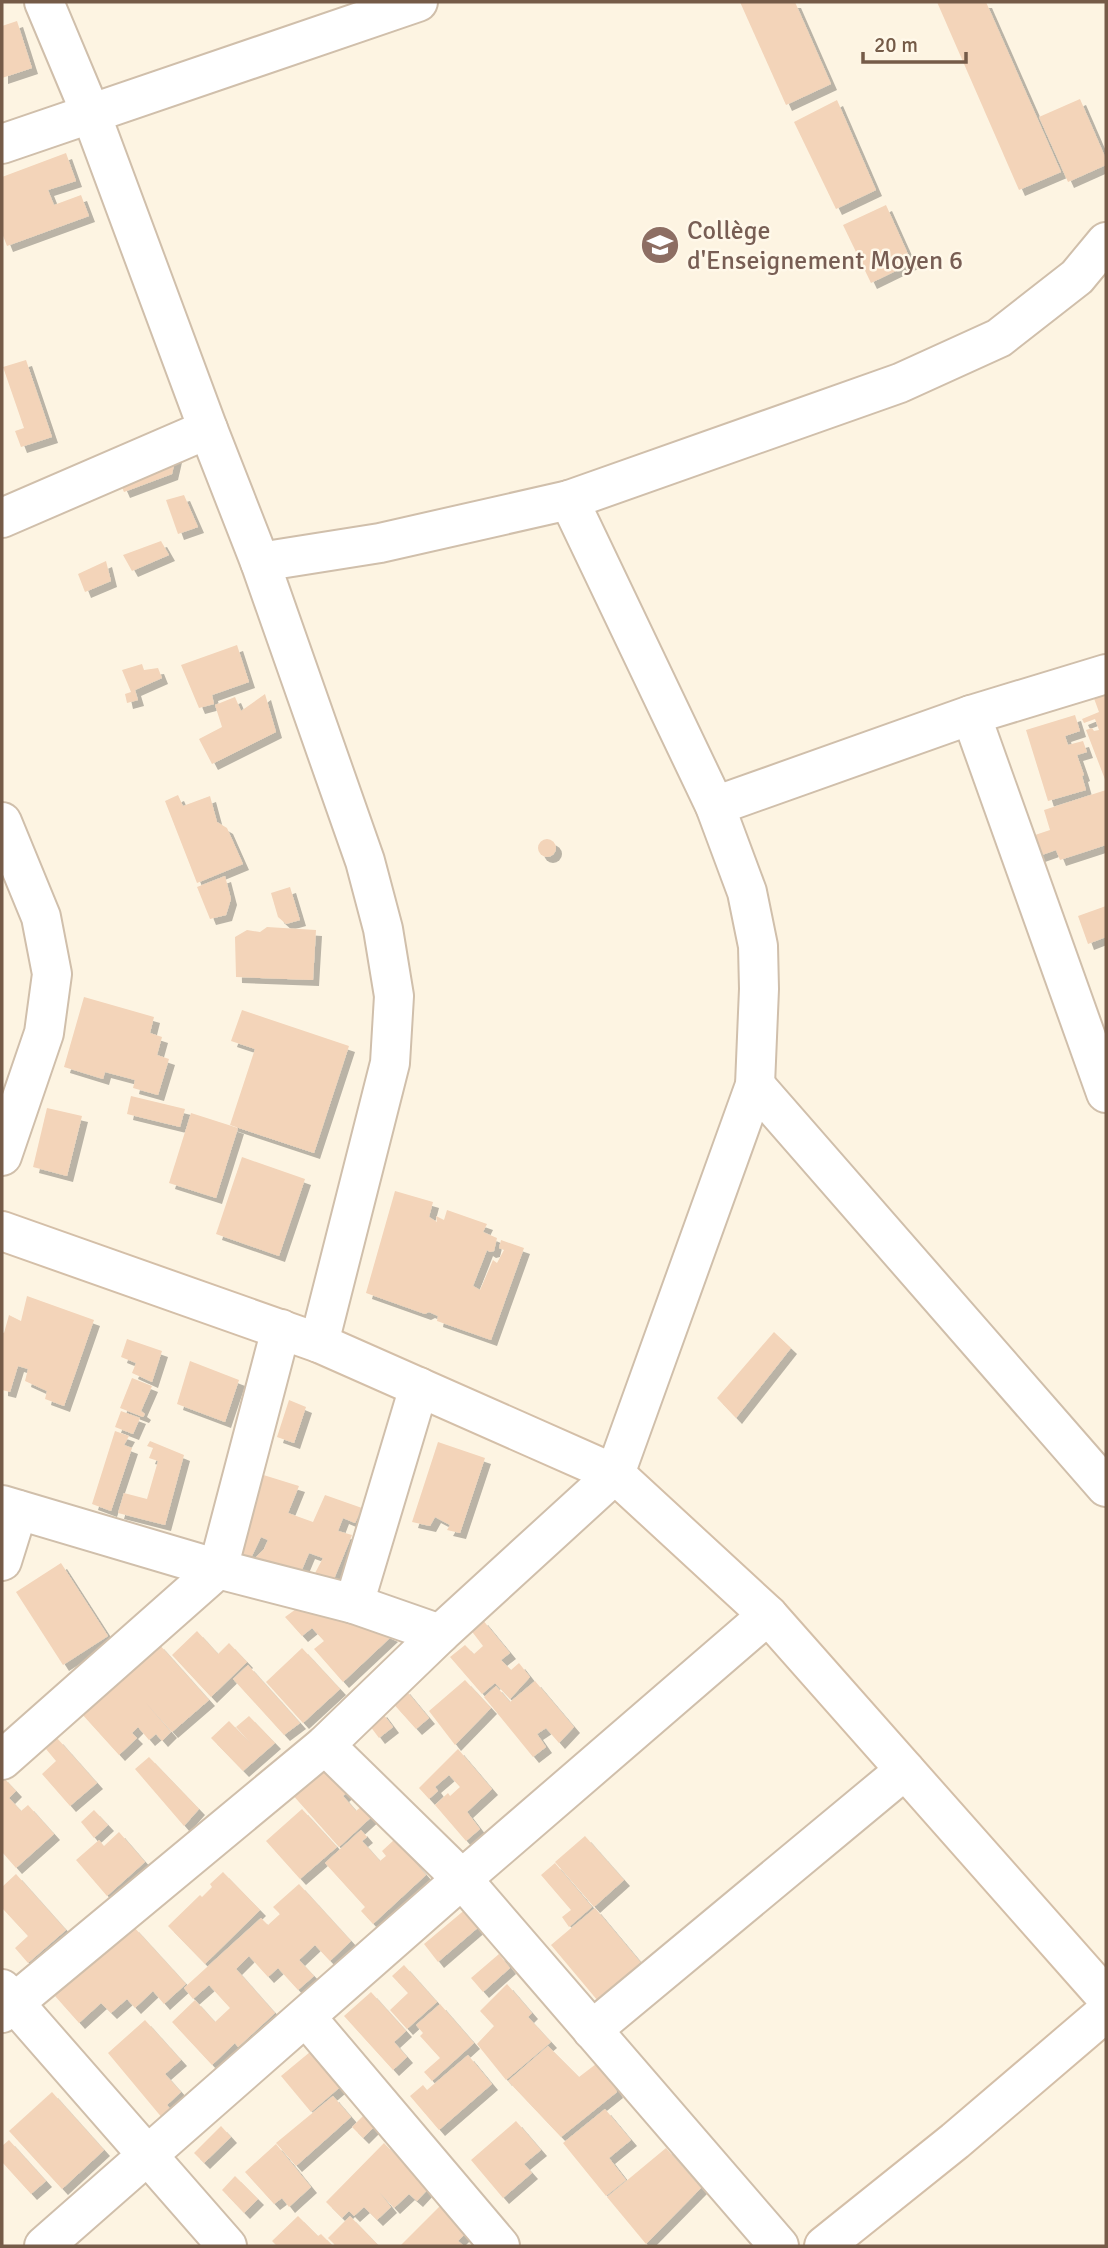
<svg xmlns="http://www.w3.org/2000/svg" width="1108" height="2248" font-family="Signika,sans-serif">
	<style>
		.building { fill: #f3d4b9; filter: url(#shadow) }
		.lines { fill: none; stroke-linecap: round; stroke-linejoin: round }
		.street-casing { stroke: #d0bfab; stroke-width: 42 }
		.secondary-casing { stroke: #d4bfa8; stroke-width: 42 }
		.street { stroke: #fff; stroke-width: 38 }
		.secondary { stroke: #fff; stroke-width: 38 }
		.labels { text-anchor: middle; stroke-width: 5; stroke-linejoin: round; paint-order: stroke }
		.education-label { font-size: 26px; fill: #785e54; stroke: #fff8e9; text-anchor: start }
	</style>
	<defs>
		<filter id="shadow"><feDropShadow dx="6" dy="6" stdDeviation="0" flood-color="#0004"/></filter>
	</defs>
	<rect width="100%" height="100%" fill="#fdf4e2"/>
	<!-- building -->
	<g class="building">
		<polygon points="740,2 795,2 831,84 786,105"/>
		<polygon points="937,2 986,2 1061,172 1019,190"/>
		<polygon points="17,21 32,68 2,78 2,26"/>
		<polygon points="1080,99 1106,159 1106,165 1068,182 1039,117"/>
		<polygon points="837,100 876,190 836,209 794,122"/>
		<polygon points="66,153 76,181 48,190 54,205 81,195 89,216 7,246 2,233 2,177"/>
		<polygon points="886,205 912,263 871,283 843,225"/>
		<polygon points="26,360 52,437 21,447 15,431 24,428 3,367"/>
		<polygon points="178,448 172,474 124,492 117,476"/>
		<polygon points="184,495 198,527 178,534 166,500"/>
		<polygon points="161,541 169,555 132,571 123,555"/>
		<polygon points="106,561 111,581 85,592 78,574"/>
		<polygon points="237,645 249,682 212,695 214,704 199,708 181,665"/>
		<polygon points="142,664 144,670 158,668 162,678 135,690 138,700 127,703 125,694 131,692 122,670"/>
		<polygon points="1106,687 1106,782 1086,730 1092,728 1094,731 1099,730 1095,719 1084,723 1082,719 1099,712 1092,693"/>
		<polygon points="265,694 276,732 212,764 199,739 222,727 215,705 235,697 241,711"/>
		<polygon points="1075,715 1080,731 1065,736 1068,745 1083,741 1087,752 1077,755 1084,775 1082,776 1086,790 1048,801 1026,730"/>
		<polygon points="1106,790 1106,845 1060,860 1056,850 1039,856 1032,836 1050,830 1044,810"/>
		<polygon points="178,795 183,806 210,796 217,822 227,828 243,864 197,883 165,801"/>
		<circle cx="547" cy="848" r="9"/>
		<polygon points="225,876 231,899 226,915 210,919 197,887"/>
		<polygon points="290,887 300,920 286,924 278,917 271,893"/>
		<polygon points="1106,906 1106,937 1088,944 1078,916"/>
		<polygon points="267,927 316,930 313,980 236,977 235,937 247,930 260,932"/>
		<polygon points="84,997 154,1017 150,1033 162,1037 157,1055 169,1059 158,1095 133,1088 135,1080 105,1072 103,1079 64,1067"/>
		<polygon points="242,1010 349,1046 314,1153 230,1125 255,1049 231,1041"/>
		<polygon points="131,1096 185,1109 180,1127 127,1114"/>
		<polygon points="47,1108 82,1116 67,1176 33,1167"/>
		<polygon points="191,1113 238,1128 216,1198 169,1183"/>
		<polygon points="242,1157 305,1179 279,1256 216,1234"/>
		<polygon points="395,1191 433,1202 429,1217 437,1222 436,1216 444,1220 447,1210 487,1224 483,1232 497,1238 494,1251 490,1252 487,1250 473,1286 480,1290 493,1260 497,1263 504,1250 499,1248 501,1240 524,1248 491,1340 437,1321 438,1316 429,1312 425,1314 366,1293"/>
		<polygon points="27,1296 94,1320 64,1406 45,1399 47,1391 25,1381 28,1369 18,1366 10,1392 2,1390 2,1332 4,1333 9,1315 21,1321"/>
		<polygon points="774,1332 791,1348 736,1418 717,1398"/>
		<polygon points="127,1339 162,1351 152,1382 132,1373 136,1363 121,1357"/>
		<polygon points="190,1361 239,1380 225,1422 177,1404"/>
		<polygon points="132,1378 152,1386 141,1411 145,1414 143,1417 120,1408"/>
		<polygon points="289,1400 306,1407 294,1443 277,1437"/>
		<polygon points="121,1411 140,1418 133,1434 115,1427"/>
		<polygon points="115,1431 129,1436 124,1445 132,1448 111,1511 92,1504"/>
		<polygon points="150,1441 184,1455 165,1525 118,1513 124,1493 147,1499 158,1461 149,1458 153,1448 147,1446"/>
		<polygon points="438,1442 485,1458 460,1533 447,1530 450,1525 435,1517 430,1526 412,1522"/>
		<polygon points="257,1473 299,1486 288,1513 313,1522 325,1495 362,1508 355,1523 343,1518 338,1531 352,1535 332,1584 314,1575 323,1558 309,1553 301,1572 268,1561 265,1564 254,1559 264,1549 268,1540 261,1537 251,1558 229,1550"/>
		<polygon points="61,1563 108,1636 63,1665 16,1592"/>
		<polygon points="310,1599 392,1636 343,1682 314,1649 324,1641 312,1628 302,1636 285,1617"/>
		<polygon points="482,1619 510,1653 501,1660 511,1670 519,1663 530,1677 510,1699 495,1683 482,1694 450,1657 465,1645 474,1654 483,1646 470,1629"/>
		<polygon points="197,1631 218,1654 229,1643 247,1662 211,1697 172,1655"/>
		<polygon points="158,1643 209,1700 172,1732 145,1702 171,1732 162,1741 156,1734 149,1740 138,1727 132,1733 137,1738 119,1755 81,1713"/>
		<polygon points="302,1648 340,1689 303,1723 266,1682"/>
		<polygon points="248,1665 300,1723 284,1735 233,1679"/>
		<polygon points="465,1680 491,1708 455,1745 429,1711"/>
		<polygon points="535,1681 574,1727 559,1743 546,1728 537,1734 546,1747 533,1757 484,1697 496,1686 510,1702"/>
		<polygon points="404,1688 429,1718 416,1729 390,1700"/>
		<polygon points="381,1711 393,1727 379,1738 367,1722"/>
		<polygon points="249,1716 275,1743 243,1771 211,1738 229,1721 252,1745 236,1727"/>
		<polygon points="57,1738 97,1783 70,1806 42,1774 56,1761 46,1749"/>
		<polygon points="458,1749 492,1789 467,1812 480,1829 466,1841 435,1805 448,1793 450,1796 460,1787 449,1775 435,1787 438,1791 429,1799 419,1788"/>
		<polygon points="149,1757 199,1809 184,1826 135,1769"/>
		<polygon points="331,1758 356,1785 343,1796 356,1811 369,1800 378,1811 339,1847 291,1793"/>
		<polygon points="2,1776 16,1791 9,1798 21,1811 28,1805 54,1834 16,1868 2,1852"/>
		<polygon points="302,1809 337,1847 300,1879 266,1841"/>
		<polygon points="94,1810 108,1825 94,1838 81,1822"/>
		<polygon points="361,1830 367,1837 362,1841 380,1861 386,1856 382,1851 395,1839 426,1875 373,1924 361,1911 365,1907 325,1863"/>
		<polygon points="119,1832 145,1862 107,1896 76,1860 99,1840 104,1846"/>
		<polygon points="585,1836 624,1880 594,1907 555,1862"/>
		<polygon points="555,1863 592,1907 569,1927 562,1917 571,1910 541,1875"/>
		<polygon points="223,1872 260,1910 205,1964 168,1926 200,1895 202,1897 212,1887 210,1884"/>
		<polygon points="16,1874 66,1930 28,1963 15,1948 28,1936 2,1908 2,1887"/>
		<polygon points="299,1884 351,1941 330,1961 315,1945 299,1960 314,1976 298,1990 278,1968 268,1977 249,1956 236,1969 275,2013 238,2047 235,2043 212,2065 172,2022 195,2000 215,2022 230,2008 209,1985 193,1999 184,1988 261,1918 268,1925 280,1914 273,1907"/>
		<polygon points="467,1908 481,1925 438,1962 424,1944"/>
		<polygon points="595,1908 647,1970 603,2007 551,1945"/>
		<polygon points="133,1926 186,1984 164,2004 153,1991 135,2008 127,1999 111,2013 101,2003 79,2023 55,1996"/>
		<polygon points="499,1954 510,1968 483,1992 471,1978"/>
		<polygon points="404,1965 437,2002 407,2029 390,2010 408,1993 392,1976"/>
		<polygon points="507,1984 532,2013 528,2017 551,2042 506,2080 477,2044 494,2026 480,2011"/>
		<polygon points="371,1992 406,2031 394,2042 407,2057 393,2070 344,2016"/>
		<polygon points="440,2004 474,2043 432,2081 424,2072 440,2058 420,2036 423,2033 416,2025"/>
		<polygon points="145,2020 181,2060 165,2074 181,2092 167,2105 172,2111 163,2119 108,2053"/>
		<polygon points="548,2046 579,2077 600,2061 617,2092 561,2137 508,2081"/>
		<polygon points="310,2052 339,2088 311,2112 281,2076"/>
		<polygon points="468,2055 492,2084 439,2130 410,2096 423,2085 427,2090"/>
		<polygon points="52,2092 104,2150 62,2189 9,2131"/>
		<polygon points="333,2096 351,2117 296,2166 276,2143"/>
		<polygon points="605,2109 631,2140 609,2158 626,2180 606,2196 563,2143"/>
		<polygon points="364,2115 375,2126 363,2138 352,2127"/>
		<polygon points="516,2121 541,2150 524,2164 532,2173 503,2198 471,2160"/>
		<polygon points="221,2126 231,2137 204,2163 194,2153"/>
		<polygon points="9,2140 46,2181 31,2194 2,2162 2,2146"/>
		<polygon points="384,2143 428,2189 417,2201 409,2194 394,2208 379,2192 391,2207 377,2220 364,2207 354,2216 349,2211 342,2218 326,2202"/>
		<polygon points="276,2144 311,2187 289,2207 282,2198 274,2204 245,2172"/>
		<polygon points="666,2148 701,2188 646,2244 607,2197"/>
		<polygon points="235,2176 258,2199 244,2213 222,2190"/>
		<polygon points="442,2204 468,2231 458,2241 464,2246 400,2246"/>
		<polygon points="298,2216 318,2236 321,2234 333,2246 277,2246 272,2241"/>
		<polygon points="350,2216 379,2246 336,2246 328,2238"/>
	</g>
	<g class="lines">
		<!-- street casing -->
		<g class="street-casing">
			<g id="street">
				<polyline points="44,2 91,114 208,429 260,562 365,861 383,929 394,996 390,1063 319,1343"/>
				<polyline points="2,144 418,2"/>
				<polyline points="2,518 208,429"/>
				<polyline points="260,562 380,543 569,500 900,383 999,338 1077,277 1106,242"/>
				<polyline points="971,715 1106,1093"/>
				<polyline points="715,806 971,715 1106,674"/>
				<polyline points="2,822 41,917 52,974 44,1033 2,1156"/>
				<polyline points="755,1085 1106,1487"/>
				<polyline points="2,1505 218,1569 354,1604 440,1634"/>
				<polyline points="2,1561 18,1510"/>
				<polyline points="354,1604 419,1387"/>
				<polyline points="325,1745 462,1879 779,2246"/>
				<polyline points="2,1760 218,1569 281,1329"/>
				<polyline points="2,1989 227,2246"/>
				<polyline points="2,2013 325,1745 440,1634 615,1474 755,1085 759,989 758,946 747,892 715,806 569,500"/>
				<polyline points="306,2017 500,2246"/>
				<polyline points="592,2030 905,1770"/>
				<polyline points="44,2246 462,1879 768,1615"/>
			</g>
		</g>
		<!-- secondary casing -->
		<g class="secondary-casing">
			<g id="secondary">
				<polyline points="2,1231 319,1343 615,1474 768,1615 1106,1997"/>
				<polyline points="824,2246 955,2141 1106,2012"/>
			</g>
		</g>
		<!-- street -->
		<use href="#street" class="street"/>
		<!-- secondary -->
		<use href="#secondary" class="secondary"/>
	</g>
	<!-- icons -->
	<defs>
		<g id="university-disc" transform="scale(2.0125)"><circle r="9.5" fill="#8d6e63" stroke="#fff8e9"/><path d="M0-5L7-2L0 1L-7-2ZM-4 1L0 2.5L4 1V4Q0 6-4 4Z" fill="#fff"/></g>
	</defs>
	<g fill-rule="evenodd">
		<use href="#university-disc" x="660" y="245"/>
	</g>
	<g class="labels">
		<!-- education labels -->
		<g class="education-label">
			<text x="687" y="239">Collège<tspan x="687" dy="30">d'Enseignement Moyen 6</tspan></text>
		</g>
	</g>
	<!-- border -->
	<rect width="1108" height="2248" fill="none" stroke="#755b48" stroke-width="7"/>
	<!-- scale -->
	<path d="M863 52v10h103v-10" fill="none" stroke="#755b48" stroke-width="3.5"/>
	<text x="874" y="52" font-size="21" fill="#755b48" stroke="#fff8e9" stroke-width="5" paint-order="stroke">20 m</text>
</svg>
